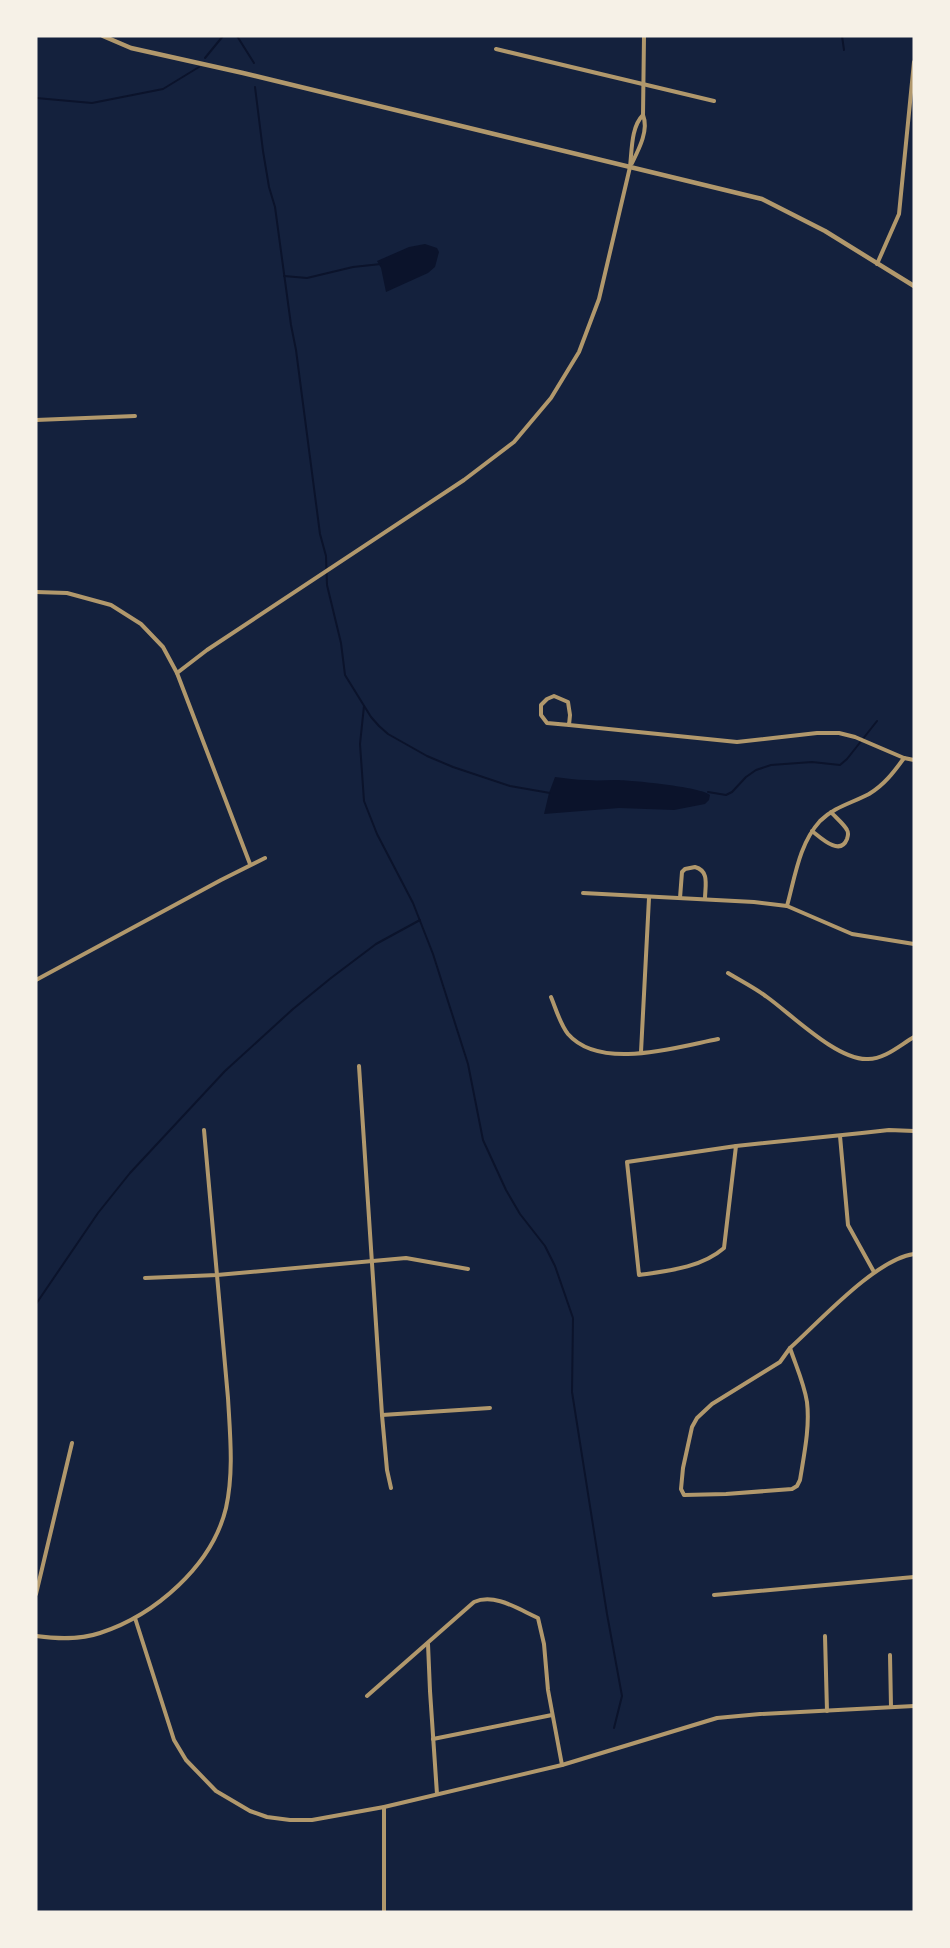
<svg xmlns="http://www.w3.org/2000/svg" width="950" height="1948" font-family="Raleway,sans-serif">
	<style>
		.water { fill: #0b132b }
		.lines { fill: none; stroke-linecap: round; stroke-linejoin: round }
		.stream { stroke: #0b132b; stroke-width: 2 }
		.minor { stroke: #b1986c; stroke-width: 4 }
		.tertiary { stroke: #b1986c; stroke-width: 4.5 }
	</style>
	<rect width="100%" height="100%" fill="#14213d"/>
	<!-- water -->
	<g class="water">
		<polygon points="425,244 437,248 439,252 435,267 428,273 386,292 381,268 377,261 409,247"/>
		<path d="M 555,777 C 566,778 576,780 587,780 C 597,781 606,780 615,780 C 630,780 702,787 710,795 L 709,800 L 705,804 L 674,810 L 619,808 L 544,814 L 549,793 Z"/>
	</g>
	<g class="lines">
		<!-- stream -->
		<g class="stream">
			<polyline points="237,36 254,63"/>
			<polyline points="842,36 844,50"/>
			<polyline points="205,58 223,36"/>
			<polyline points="255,87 263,151 269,187 275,207 291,325 296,350 320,534 326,556 327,585 341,643 345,675 371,717 379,726 388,734 427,756 453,767 510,786 550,793"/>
			<polyline points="36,98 92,103 163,89 199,67"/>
			<polyline points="284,276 307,278 353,267 381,264"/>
			<polyline points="364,706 360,744 364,801 377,834 413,903 433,954 468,1064 483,1140 506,1190 520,1214 545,1246 555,1266 573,1318 572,1392 607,1614 622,1696 614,1728"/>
			<polyline points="708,792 726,795 732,792 746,777 756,770 771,765 812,762 840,765 847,759 877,721"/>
			<polyline points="36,1304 98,1213 130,1173 225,1071 293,1009 331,978 376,944 420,920"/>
		</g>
		<!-- minor -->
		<g class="minor">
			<polyline points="496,49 714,101"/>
			<path d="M 632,163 C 639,149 649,130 643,115 L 644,36"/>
			<polyline points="877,264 899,214 914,62"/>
			<polyline points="36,420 135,416"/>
			<polyline points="36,592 67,593 111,605 141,624 163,647 177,673 250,864"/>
			<path d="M 177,673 L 207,650 L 464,480 L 514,442 L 551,398 L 579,352 L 599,299 L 630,167 C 632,150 631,127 643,115"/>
			<polyline points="569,725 570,715 568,702 554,696 547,699 541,705 541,715 547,723 569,725 737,742 817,733 839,733 855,737 904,758 914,760"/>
			<path d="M 812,831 C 820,837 840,857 847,839 C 848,836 849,833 847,830 C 844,824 835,817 831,812"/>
			<polyline points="583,893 754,902 787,906 852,934 914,944"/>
			<path d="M 680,898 L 682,872 L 685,869 L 695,867 C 710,871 705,886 705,899"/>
			<path d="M 787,906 C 795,877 799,844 820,821 C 834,807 852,803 869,794 C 884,785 894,772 904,758"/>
			<path d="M 728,973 C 741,981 755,988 767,997 C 792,1015 838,1061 868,1059 C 885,1059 900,1045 914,1037"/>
			<polyline points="36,980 221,880 265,858"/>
			<path d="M 551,997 C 556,1009 560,1024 568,1034 C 600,1071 677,1047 718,1039"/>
			<polyline points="641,1052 649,898"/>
			<polyline points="359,1066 382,1415 387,1470 391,1488"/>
			<polyline points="840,1136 848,1225 874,1272"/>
			<path d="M 736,1146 L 724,1248 C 701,1268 667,1271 639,1275 L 627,1162 Z"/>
			<polyline points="736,1146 862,1133 889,1130 914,1131"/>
			<polyline points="145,1278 217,1275 406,1258 468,1269"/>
			<path d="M 790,1348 C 796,1366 804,1383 807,1402 C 810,1427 804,1455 800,1480 L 797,1486 L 792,1489 L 726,1494 L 684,1495 L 681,1489 L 683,1468 L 692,1427 L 697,1418 L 712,1404 L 780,1362 Z"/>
			<path d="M 790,1348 C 820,1321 876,1259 914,1254"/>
			<polyline points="382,1415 490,1408"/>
			<polyline points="36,1594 72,1443"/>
			<polyline points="714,1595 914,1577"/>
			<polyline points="135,1618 174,1740 186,1760 216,1791 250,1811 267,1817 290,1820 312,1820 384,1807 562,1765 717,1718 760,1714 914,1706"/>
			<path d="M 36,1636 C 58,1639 79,1640 100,1633 C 155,1615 212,1566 226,1508 C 234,1472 230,1434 228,1398 L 204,1130"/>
			<polyline points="825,1636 827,1711"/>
			<polyline points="428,1644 430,1691 437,1794"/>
			<polyline points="890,1655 891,1707"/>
			<path d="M 367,1696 L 474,1602 C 495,1593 518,1609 538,1618 L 544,1644 L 548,1690 L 562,1765"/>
			<polyline points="433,1739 552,1715"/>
			<polyline points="384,1807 384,1912"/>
		</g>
		<!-- tertiary -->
		<polyline class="tertiary" points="103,36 131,48 243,73 762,199 825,231 914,286"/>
	</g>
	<!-- border -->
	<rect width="950" height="1948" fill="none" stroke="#f6f1e7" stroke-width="75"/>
</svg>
